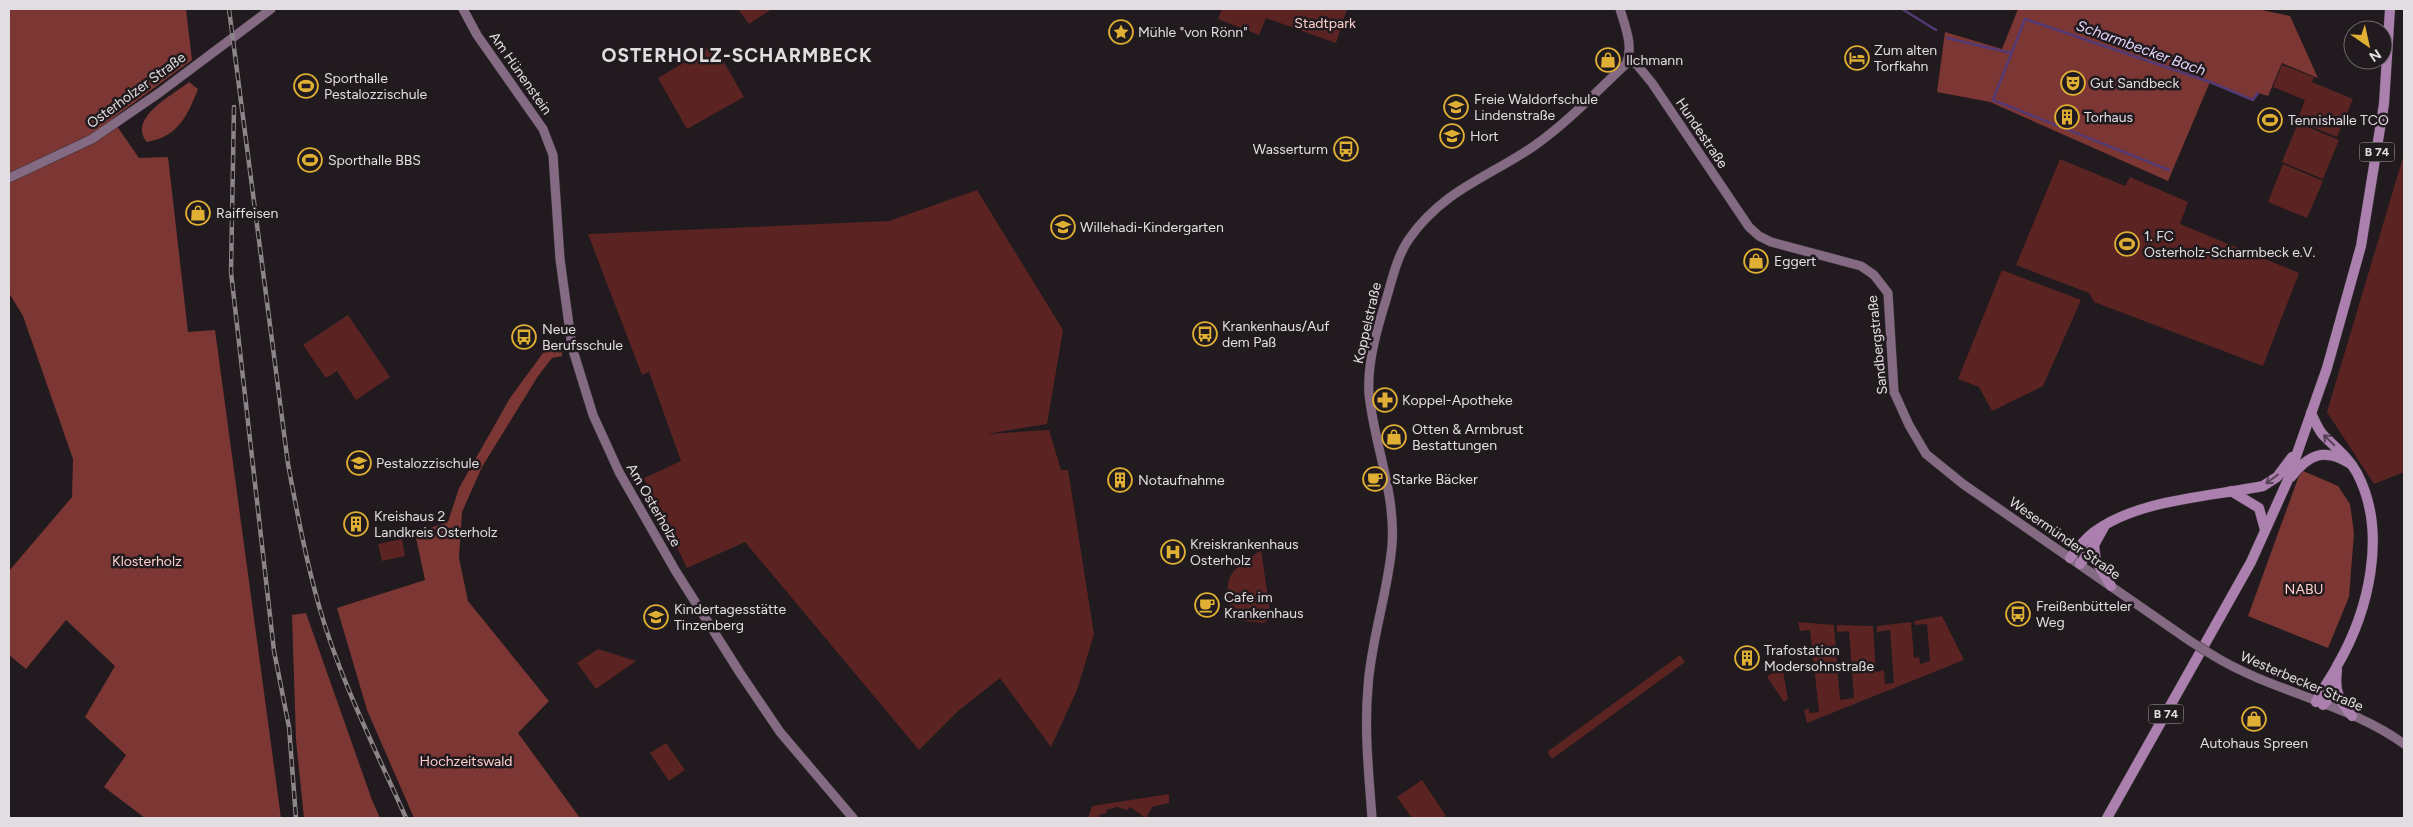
<svg xmlns="http://www.w3.org/2000/svg" width="2413" height="827" font-family="Figtree,sans-serif">
	<style>
		.green { fill: #5b2422 }
		.forest { fill: #7c3633 }
		.lines { fill: none; stroke-linecap: round; stroke-linejoin: round }
		.stream { stroke: #543a74; stroke-width: 2.5 }
		.secondary-casing { stroke: #3a3538; stroke-width: 10 }
		.primary-casing { stroke: #3a3538; stroke-width: 11 }
		.secondary { stroke: #846a83; stroke-width: 9 }
		.primary { stroke: #ac80ae; stroke-width: 10 }
		.rail-casing { stroke: #8b8589; stroke-width: 4.5 }
		.rail { stroke: #211a1e; stroke-width: 2.5; stroke-dasharray: 8; stroke-linecap: butt }
		.secondary-bridge-casing { stroke: #3a3538; stroke-width: 10; stroke-linecap: butt }
		.secondary-bridge { stroke: #846a83; stroke-width: 9 }
		.oneway { stroke: #594358 }
		.labels { text-anchor: middle; stroke-width: 5; stroke-linejoin: round; paint-order: stroke }
		.shield { fill: #211a1e; stroke: #a8a2a6; stroke-width: 1 }
		.shield-label { font-size: 12px; font-weight: bold; fill: #e2dde0 }
		.park-label { font-size: 14px; fill: #fdd0cb; stroke: #211a1e }
		.poi-label { font-size: 14px; fill: #e2dde0; stroke: #211a1e; text-anchor: start }
		.street-label { font-size: 14px; fill: #e2dde0; stroke: #211a1e }
		.water-label { font-size: 15px; font-style: italic; fill: #e3d5f9; stroke: #211a1e }
		.district-label { font-size: 19px; font-weight: bold; letter-spacing: 1px; fill: #e2dde0; stroke: #211a1e }
	</style>
	<rect width="100%" height="100%" fill="#211a1e"/>
	<!-- green -->
	<g class="green">
		<polygon points="738,9 772,9 749,24"/>
		<polygon points="1222,9 1347,9 1336,43 1266,18 1259,35 1218,19"/>
		<polygon points="714,45 744,97 687,129 658,78"/>
		<polygon points="2282,65 2314,77 2312,82 2353,99 2337,137 2297,121 2305,100 2273,87"/>
		<polygon points="2298,123 2339,140 2323,179 2282,162"/>
		<polygon points="2404,154 2404,472 2374,484 2327,412"/>
		<polygon points="2060,159 2125,186 2130,177 2188,202 2180,224 2299,273 2263,366 2094,302 2089,293 2016,265"/>
		<polygon points="2283,164 2323,181 2307,218 2268,202"/>
		<polygon points="977,190 1063,330 1047,424 986,434 1049,430 1061,470 1068,470 1094,634 1077,690 1051,747 1000,678 958,711 919,750 745,542 687,568 644,478 681,461 649,372 642,375 588,234 889,221"/>
		<polygon points="2002,270 2081,300 2043,386 1992,411 1979,387 1958,379"/>
		<polygon points="348,315 390,377 356,400 337,371 326,378 303,345"/>
		<polygon points="402,539 405,556 382,561 378,544"/>
		<path d="M 1261,550 L 1271,618 L 1264,623 L 1243,621 L 1232,616 C 1223,573 1228,574 1261,550 Z"/>
		<polygon points="1942,616 1964,660 1807,723 1804,710 1809,709 1809,713 1819,712 1810,630 1800,631 1798,622 1834,625 1840,700 1854,698 1849,631 1837,632 1837,625 1873,626 1876,672 1884,670 1885,684 1894,683 1890,630 1877,632 1877,626 1911,622 1914,658 1919,657 1920,664 1930,661 1927,624 1915,625 1914,621"/>
		<polygon points="598,649 636,661 596,689 577,663"/>
		<polygon points="1680,655 1685,662 1552,759 1547,752"/>
		<polygon points="1782,666 1788,699 1784,702 1767,677"/>
		<polygon points="666,743 685,770 669,781 650,753"/>
		<polygon points="1422,780 1446,816 1443,818 1412,818 1397,797"/>
		<polygon points="1169,794 1169,803 1152,807 1146,818 1130,807 1127,810 1117,807 1106,810 1107,813 1099,815 1099,818 1088,818 1092,806"/>
	</g>
	<!-- forest -->
	<g class="forest">
		<polygon points="9,9 186,9 192,60 112,119 139,158 168,157 188,332 215,330 281,818 145,818 104,787 126,755 85,717 115,666 66,620 26,669 9,655 9,571 72,497 73,459 23,316 9,293"/>
		<polygon points="2018,9 2257,9 2290,16 2318,78 2282,63 2268,96 2258,93 2253,100 2210,82 2168,181 1990,102 1937,92 1945,32 2002,49"/>
		<path d="M 189,82 L 198,89 C 188,115 178,137 147,142 C 127,118 173,95 189,82 Z"/>
		<polygon points="562,345 562,356 552,358 538,376 482,467 462,512 459,558 468,601 549,701 518,733 580,818 414,818 367,710 337,608 425,580 415,533 448,522 459,488 510,398 543,353"/>
		<polygon points="2301,470 2338,486 2350,504 2354,533 2349,597 2328,648 2248,616"/>
		<polygon points="306,613 372,800 380,818 304,818 296,740 292,615"/>
	</g>
	<g class="lines">
		<!-- stream -->
		<g class="stream">
			<polyline points="1902,9 1936,30"/>
			<polyline points="1947,38 2011,53"/>
			<polyline points="2169,170 1993,100 2025,19 2210,82 2253,100 2258,93"/>
		</g>
		<!-- secondary casing -->
		<g class="secondary-casing">
			<g id="secondary">
				<polyline points="463,9 477,35 543,129 553,155 560,259 572,347 593,415 619,472 675,570 740,673 780,732 853,818"/>
				<polyline points="1629,58 1638,66 1652,83 1749,227 1759,236 1771,242 1861,266 1874,275 1888,293 1894,392 1909,425 1926,454 1963,484 2190,641"/>
				<polyline points="9,178 92,139 159,93 271,9"/>
				<path d="M 2214,656 C 2273,692 2350,704 2404,744"/>
				<path d="M 1372,818 C 1369,775 1364,731 1368,687 C 1371,639 1388,593 1392,545 C 1396,494 1374,444 1369,394 C 1367,363 1377,329 1386,300 C 1392,280 1397,256 1409,239 C 1443,190 1489,177 1534,146 C 1568,122 1596,92 1626,64 C 1634,47 1625,26 1620,9"/>
			</g>
		</g>
		<!-- primary casing -->
		<g class="primary-casing">
			<g id="primary">
				<path d="M 2311,413 C 2315,421 2318,430 2324,436 C 2336,448 2349,458 2357,473 C 2388,532 2369,611 2337,666 C 2331,678 2322,689 2316,702"/>
				<path d="M 2291,477 C 2309,454 2324,448 2349,463"/>
				<polyline points="2231,491 2259,508 2265,530"/>
				<polyline points="2094,545 2096,561 2111,586"/>
				<path d="M 2070,558 C 2077,549 2085,539 2094,532 C 2139,499 2209,497 2263,486 L 2277,477 L 2292,457"/>
				<polyline points="2080,564 2094,545 2104,527"/>
				<path d="M 2337,670 C 2334,692 2339,699 2352,716"/>
				<polyline points="2323,705 2333,693 2335,686"/>
				<polyline points="2107,818 2251,562 2287,482 2327,368 2361,246 2384,104 2390,9"/>
			</g>
		</g>
		<!-- secondary -->
		<use href="#secondary" class="secondary"/>
		<!-- primary -->
		<use href="#primary" class="primary"/>
		<!-- rail casing -->
		<g class="rail-casing">
			<g id="rail">
				<path d="M 229,9 L 288,464 C 297,512 306,560 319,606 C 340,680 375,748 406,818"/>
				<polyline points="234,107 231,272 274,651 289,727 296,818"/>
			</g>
		</g>
		<!-- rail -->
		<use href="#rail" class="rail"/>
		<!-- secondary-bridge casing -->
		<g class="secondary-bridge-casing">
			<polyline id="secondary-bridge" points="2190,641 2214,656"/>
		</g>
		<!-- secondary-bridge -->
		<use href="#secondary-bridge" class="secondary-bridge"/>
	</g>
	<!-- one-way arrows -->
	<defs><path id="oneway-shaft" d="M-6 0H5M1.5-3L5.5 0L1.5 3" fill="none" stroke-width="1.6" stroke-linecap="round" stroke-linejoin="round" transform="scale(1.25)"/></defs>
	<g class="oneway">
		<use href="#oneway-shaft" transform="translate(2329 440) rotate(-136)"/>
		<use href="#oneway-shaft" transform="translate(2272 479) rotate(143)"/>
	</g>
	<!-- icons -->
	<defs>
		<g id="sight-ring" transform="scale(1.25)"><circle r="9.5" fill="#211a1e" stroke="#e0b034" stroke-width="1.5"/><path d="M0-6L1.8-2.2L6-1.7L2.9 1.2L3.7 5.4L0 3.3L-3.7 5.4L-2.9 1.2L-6-1.7L-1.8-2.2Z" fill="#e0b034"/></g>
		<g id="hotel-ring" transform="scale(1.25)"><circle r="9.5" fill="#211a1e" stroke="#e0b034" stroke-width="1.5"/><path d="M-6-4.5h1.5V1H6V5H4.5V3h-9V5H-6ZM-4 0a1.8 1.8 0 1 1 3.6 0ZM.5 0V-2.5h3Q6-2.5 6 0Z" fill="#e0b034"/></g>
		<g id="shop-ring" transform="scale(1.25)"><circle r="9.5" fill="#211a1e" stroke="#e0b034" stroke-width="1.5"/><path d="M-5-2.5h2.3a2.7 3.5 0 0 1 5.4 0H5L5.5 6h-11ZM-1.5-2.5h3a1.5 2.3 0 0 0-3 0Z" fill="#e0b034"/></g>
		<g id="theatre-ring" transform="scale(1.25)"><circle r="9.5" fill="#211a1e" stroke="#e0b034" stroke-width="1.5"/><path d="M-5-5.5Q0-4 5-5.5V0Q5 5 0 6Q-5 5-5 0ZM-3.3-2.5H-1v1.5H-3.3ZM1-2.5H3.3v1.5H1ZM-2.8 1Q0 5.5 2.8 1Z" fill="#e0b034"/></g>
		<g id="stadium-ring" transform="scale(1.25)"><circle r="9.5" fill="#211a1e" stroke="#e0b034" stroke-width="1.5"/><path d="M0-5a6.5 5 0 1 0 0 10a6.5 5 0 1 0 0-10ZM-3.5-1.8h7v3.6h-7Z" fill="#e0b034"/></g>
		<g id="school-ring" transform="scale(1.25)"><circle r="9.5" fill="#211a1e" stroke="#e0b034" stroke-width="1.5"/><path d="M0-5L7-2L0 1L-7-2ZM-4 1L0 2.5L4 1V4Q0 6-4 4Z" fill="#e0b034"/></g>
		<g id="building-ring" transform="scale(1.25)"><circle r="9.5" fill="#211a1e" stroke="#e0b034" stroke-width="1.5"/><path d="M-4-6H4V6H1V3H-1V6H-4ZM-2.5-4.3h1.7v1.8h-1.7ZM.8-4.3h1.7v1.8H.8ZM-2.5-1h1.7V.8h-1.7ZM.8-1h1.7V.8H.8Z" fill="#e0b034"/></g>
		<g id="bus-ring" transform="scale(1.25)"><circle r="9.5" fill="#211a1e" stroke="#e0b034" stroke-width="1.5"/><path d="M-5-6H5V4H4V6H2V4H-2V6H-4V4H-5ZM-3.5-4V0h7V-4ZM-3.5 1.2v1.5H-2V1.2ZM2 1.2v1.5H3.5V1.2Z" fill="#e0b034"/></g>
		<g id="pharmacy-ring" transform="scale(1.25)"><circle r="9.5" fill="#211a1e" stroke="#e0b034" stroke-width="1.5"/><path d="M-2-6h4v4h4v4h-4v4h-4v-4h-4v-4h4Z" fill="#e0b034"/></g>
		<g id="cafe-ring" transform="scale(1.25)"><circle r="9.5" fill="#211a1e" stroke="#e0b034" stroke-width="1.5"/><path d="M-5.5-4.5H6V0H3Q3 3.5 0 3.5H-2.5Q-5.5 3.5-5.5 0ZM3-3.2v2h1.7v-2ZM-6 4.5H4V6H-6Z" fill="#e0b034"/></g>
		<g id="hospital-ring" transform="scale(1.25)"><circle r="9.5" fill="#211a1e" stroke="#e0b034" stroke-width="1.5"/><path d="M-5-5h3v3.5h4V-5h3V5h-3V1.5h-4V5h-3Z" fill="#e0b034"/></g>
	</defs>
	<g fill-rule="evenodd">
		<use href="#sight-ring" x="1121" y="32"/>
		<use href="#hotel-ring" x="1857" y="58"/>
		<use href="#shop-ring" x="1608" y="60"/>
		<use href="#theatre-ring" x="2073" y="83"/>
		<use href="#stadium-ring" x="306" y="86"/>
		<use href="#school-ring" x="1456" y="107"/>
		<use href="#building-ring" x="2067" y="117"/>
		<use href="#stadium-ring" x="2270" y="120"/>
		<use href="#school-ring" x="1452" y="136"/>
		<use href="#bus-ring" x="1346" y="149"/>
		<use href="#stadium-ring" x="310" y="160"/>
		<use href="#shop-ring" x="198" y="213"/>
		<use href="#school-ring" x="1063" y="227"/>
		<use href="#stadium-ring" x="2127" y="244"/>
		<use href="#shop-ring" x="1756" y="261"/>
		<use href="#bus-ring" x="1205" y="334"/>
		<use href="#bus-ring" x="524" y="337"/>
		<use href="#pharmacy-ring" x="1385" y="400"/>
		<use href="#shop-ring" x="1394" y="437"/>
		<use href="#school-ring" x="359" y="463"/>
		<use href="#cafe-ring" x="1375" y="479"/>
		<use href="#building-ring" x="1120" y="480"/>
		<use href="#building-ring" x="356" y="524"/>
		<use href="#hospital-ring" x="1173" y="552"/>
		<use href="#cafe-ring" x="1207" y="605"/>
		<use href="#bus-ring" x="2018" y="614"/>
		<use href="#school-ring" x="656" y="617"/>
		<use href="#building-ring" x="1747" y="658"/>
		<use href="#shop-ring" x="2254" y="719"/>
	</g>
	<g class="labels">
		<!-- shield labels -->
		<g class="shield">
			<rect x="2359.5" y="142.5" width="35" height="19" rx="4"/>
			<rect x="2148.5" y="704.5" width="35" height="19" rx="4"/>
		</g>
		<g class="shield-label">
			<text x="2377" y="156">B 74</text>
			<text x="2166" y="718">B 74</text>
		</g>
		<!-- park labels -->
		<g class="park-label">
			<text x="1325" y="28">Stadtpark</text>
			<text x="147" y="566">Klosterholz</text>
			<text x="2304" y="594">NABU</text>
			<text x="466" y="766">Hochzeitswald</text>
		</g>
		<!-- poi labels -->
		<g class="poi-label">
			<text x="1138" y="37">Mühle "von Rönn"</text>
			<text x="1874" y="55">Zum alten<tspan x="1874" dy="16">Torfkahn</tspan></text>
			<text x="1626" y="65">Ilchmann</text>
			<text x="324" y="83">Sporthalle<tspan x="324" dy="16">Pestalozzischule</tspan></text>
			<text x="2090" y="88">Gut Sandbeck</text>
			<text x="1474" y="104">Freie Waldorfschule<tspan x="1474" dy="16">Lindenstraße</tspan></text>
			<text x="2084" y="122">Torhaus</text>
			<text x="2288" y="125">Tennishalle TCO</text>
			<text x="1470" y="141">Hort</text>
			<text x="1328" y="154" text-anchor="end">Wasserturm</text>
			<text x="328" y="165">Sporthalle BBS</text>
			<text x="216" y="218">Raiffeisen</text>
			<text x="1080" y="232">Willehadi-Kindergarten</text>
			<text x="2144" y="241">1. FC<tspan x="2144" dy="16">Osterholz-Scharmbeck e.V.</tspan></text>
			<text x="1774" y="266">Eggert</text>
			<text x="1222" y="331">Krankenhaus/Auf<tspan x="1222" dy="16">dem Paß</tspan></text>
			<text x="542" y="334">Neue<tspan x="542" dy="16">Berufsschule</tspan></text>
			<text x="1402" y="405">Koppel-Apotheke</text>
			<text x="1412" y="434">Otten &amp; Armbrust<tspan x="1412" dy="16">Bestattungen</tspan></text>
			<text x="376" y="468">Pestalozzischule</text>
			<text x="1392" y="484">Starke Bäcker</text>
			<text x="1138" y="485">Notaufnahme</text>
			<text x="374" y="521">Kreishaus 2<tspan x="374" dy="16">Landkreis Osterholz</tspan></text>
			<text x="1190" y="549">Kreiskrankenhaus<tspan x="1190" dy="16">Osterholz</tspan></text>
			<text x="1224" y="602">Cafe im<tspan x="1224" dy="16">Krankenhaus</tspan></text>
			<text x="2036" y="611">Freißenbütteler<tspan x="2036" dy="16">Weg</tspan></text>
			<text x="674" y="614">Kindertagesstätte<tspan x="674" dy="16">Tinzenberg</tspan></text>
			<text x="1764" y="655">Trafostation<tspan x="1764" dy="16">Modersohnstraße</tspan></text>
			<text x="2254" y="748" text-anchor="middle">Autohaus Spreen</text>
		</g>
		<!-- street labels -->
		<g class="street-label">
			<text transform="translate(521 73) rotate(55)" y="5">Am Hünenstein</text>
			<text transform="translate(136 90) rotate(-36)" y="5">Osterholzer Straße</text>
			<text transform="translate(1702 133) rotate(56)" y="5">Hundestraße</text>
			<text transform="translate(1367 323) rotate(-77)" y="5">Koppelstraße</text>
			<text transform="translate(1877 345) rotate(-96)" y="5">Sandbergstraße</text>
			<text transform="translate(654 505) rotate(60)" y="5">Am Osterholze</text>
			<text transform="translate(2065 538) rotate(35)" y="5">Wesermünder Straße</text>
			<text transform="translate(2302 681) rotate(23)" y="5">Westerbecker Straße</text>
		</g>
		<!-- water labels -->
		<g class="water-label">
			<text transform="translate(2141 48) rotate(20)" y="5">Scharmbecker Bach</text>
		</g>
		<!-- district labels -->
		<g class="district-label">
			<text x="737" y="62">OSTERHOLZ-SCHARMBECK</text>
		</g>
	</g>
	<!-- border -->
	<rect width="2413" height="827" fill="none" stroke="#e2dde0" stroke-width="20"/>
	<!-- north arrow -->
	<g transform="translate(2368 45) rotate(146)"><circle r="24" fill="#211a1e" stroke="#6e686c"/>
	<path d="M0-4L9 19L0 12L-9 19Z" fill="#e0b034"/>
	<text y="-8" font-size="14" font-weight="bold" text-anchor="middle" fill="#e2dde0">N</text>
	</g>
</svg>
